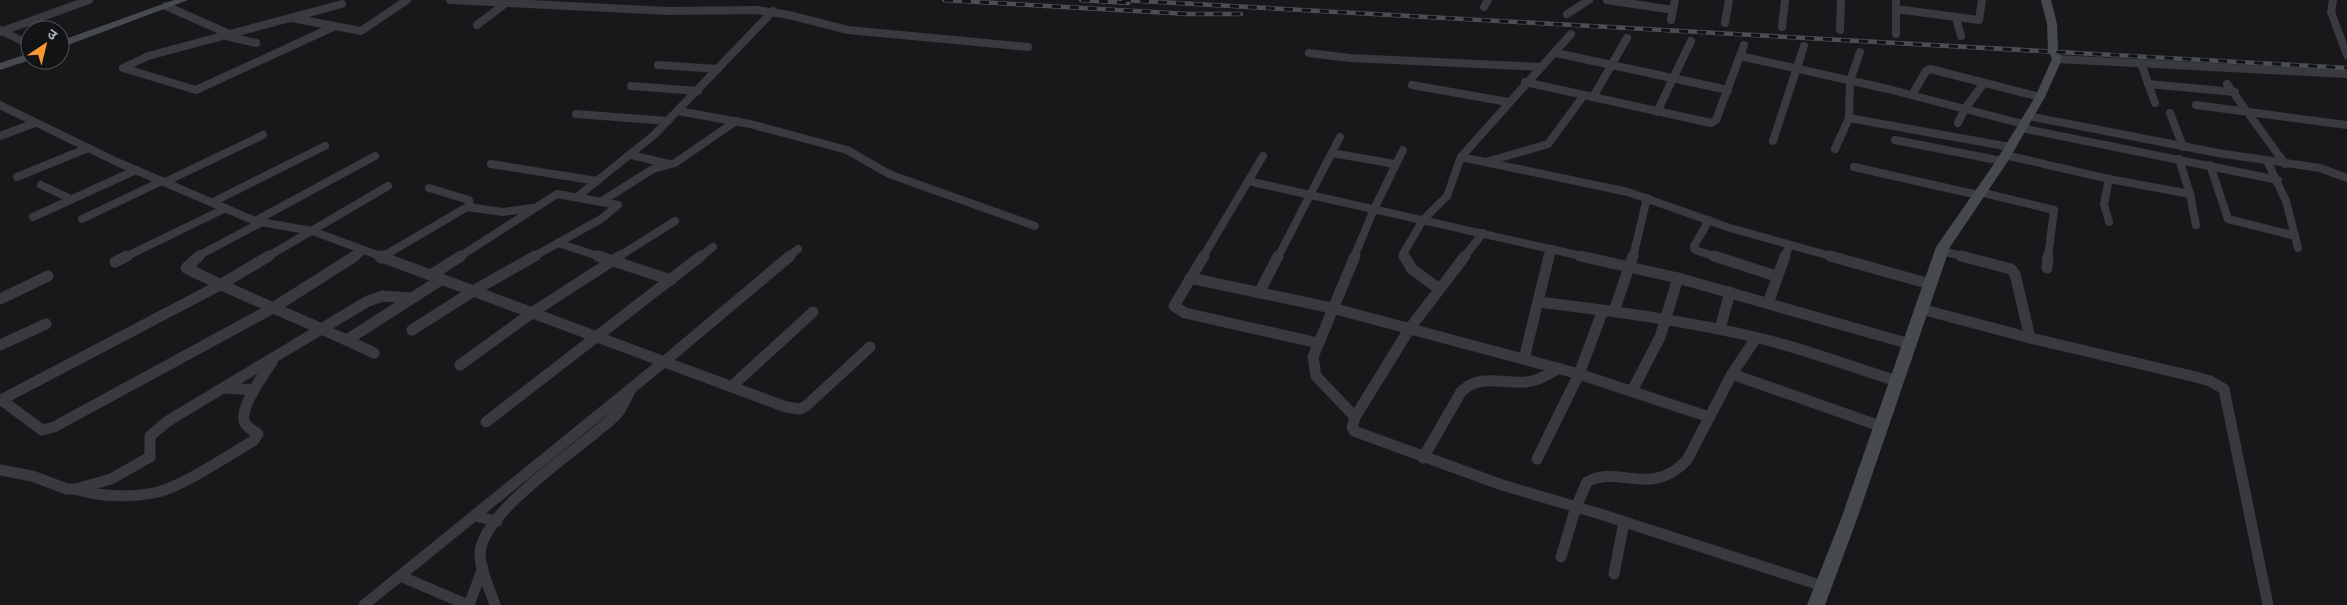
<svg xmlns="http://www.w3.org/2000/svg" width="2347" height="605" font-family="'Space Grotesk','Noto Sans Devanagari',sans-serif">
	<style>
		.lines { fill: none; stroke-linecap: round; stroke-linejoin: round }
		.street-far1 { stroke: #383a3f; stroke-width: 8 }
		.street { stroke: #383a3f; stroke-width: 11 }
		.secondary { fill: #464a4f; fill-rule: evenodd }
		.rail-casing { stroke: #4b4f54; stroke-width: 4.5 }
		.rail { stroke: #121315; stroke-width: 3; stroke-dasharray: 9; stroke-linecap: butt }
	</style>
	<rect width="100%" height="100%" fill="#18181a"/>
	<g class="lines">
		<!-- street-far1 -->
		<g class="street-far1">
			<polyline points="450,0 668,11 757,10 789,15 848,30 1028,47"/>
			<polyline points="1607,0 1673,10"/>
			<polyline points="1896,0 1896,34"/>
			<polyline points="2333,0 2331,12 2347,55"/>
			<polyline points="166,6 229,34"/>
			<polyline points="1484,7 1488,0"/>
			<polyline points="1896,9 1979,20 1982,0"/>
			<polyline points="1567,14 1589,0"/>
			<polyline points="292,18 361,31 407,0"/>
			<polyline points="1956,18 1961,36"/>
			<polyline points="1671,20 1675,0"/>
			<polyline points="1725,23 1729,0"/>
			<polyline points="477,25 506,3"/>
			<polyline points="333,27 196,90 123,68 148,56 342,4"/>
			<polyline points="1782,27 1785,0"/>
			<polyline points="0,30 30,45"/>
			<polyline points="1840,30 1841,0"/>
			<polyline points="0,32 89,0"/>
			<polyline points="226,36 256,43"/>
			<polyline points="1309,53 1350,58 1541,67"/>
			<polyline points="1556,53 1728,90"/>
			<polyline points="1740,56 1888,89 2023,124"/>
			<polyline points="2057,59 2347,74"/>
			<polyline points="2141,63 2155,103"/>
			<polyline points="658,65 718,69"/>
			<polyline points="1525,82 1711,123 1716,120 1744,45"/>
			<polyline points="2148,84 2235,92"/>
			<polyline points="2227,84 2285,164"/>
			<polyline points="1412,85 1508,102"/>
			<polyline points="631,86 698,91"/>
			<polyline points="1912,95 1926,71 1930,69 2040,97"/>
			<polyline points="1593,97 1627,38"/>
			<polyline points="0,105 117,162 255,221 312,231 383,257"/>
			<polyline points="2196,105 2347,125"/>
			<polyline points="678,111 750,124 847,150 889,174 1035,226"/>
			<polyline points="1657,112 1691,41"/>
			<polyline points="2170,113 2183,147"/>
			<polyline points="576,114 668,121"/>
			<polyline points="2028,116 2218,153 2320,168 2347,178"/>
			<polyline points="1849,118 2010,147"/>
			<polyline points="1958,123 1964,110 1984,83"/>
			<polyline points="2021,128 2278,180"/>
			<polyline points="0,136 35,123"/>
			<polyline points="1895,140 2002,161"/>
			<polyline points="1773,141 1804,46"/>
			<polyline points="1835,149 1849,118 1850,81 1860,52"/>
			<polyline points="1332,153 1395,164"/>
			<polyline points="631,155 669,164"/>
			<polyline points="2005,155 2109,179 2190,194"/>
			<polyline points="1461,157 1628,192 1730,228 1834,257"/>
			<polyline points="2179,159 2190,194 2196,225"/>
			<polyline points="2267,161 2286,201 2298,248"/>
			<polyline points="1486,162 1548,144 1584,95"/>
			<polyline points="491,164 597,181"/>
			<polyline points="2210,165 2228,219 2295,236"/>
			<polyline points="1854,167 1978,195"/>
			<polyline points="17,177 88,148"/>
			<polyline points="2109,179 2104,204 2109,222"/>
			<polyline points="1248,181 1586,257"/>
			<polyline points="165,182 263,135"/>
			<polyline points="41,185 71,199"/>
			<polyline points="429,188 469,200 470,206"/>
			<polyline points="1980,192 2054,210 2048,257"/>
			<polyline points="577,197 654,135 773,11"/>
			<polyline points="602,201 653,169 675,163 736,121"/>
			<polyline points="213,202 325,146"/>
			<polyline points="33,217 136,170"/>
			<polyline points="82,219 162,181"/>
			<polyline points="1709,220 1694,246 1695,250 1717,257"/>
			<polyline points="255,221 375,156"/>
			<polyline points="558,243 601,257"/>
			<polyline points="1942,251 1966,257"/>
			<polyline points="125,257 226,208"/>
			<polyline points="196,257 262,222"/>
			<polyline points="267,257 388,186"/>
			<polyline points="353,257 363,251"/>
			<polyline points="382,257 467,207 503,212 532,208"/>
			<polyline points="459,257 557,194 618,205 601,219 533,257"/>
			<polyline points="618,257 675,221"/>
			<polyline points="700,257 713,247"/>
			<polyline points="788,257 798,249"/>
			<polyline points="1203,257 1263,156"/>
			<polyline points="1278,257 1340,137"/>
			<polyline points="1354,257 1374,209 1403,150"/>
			<polyline points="1404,257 1403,254 1423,220 1447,196 1461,157 1571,34"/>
			<polyline points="1464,257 1483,233"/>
			<polyline points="1549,257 1551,249"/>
			<polyline points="1633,257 1647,198"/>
			<polyline points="1784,257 1790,245"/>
		</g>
		<!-- street -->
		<g class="street">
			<path d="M 199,256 L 186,268 C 248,299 312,323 374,353"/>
			<polyline points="379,256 786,407 800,409 806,406 870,347"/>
			<polyline points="598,256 671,280"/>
			<polyline points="1204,256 1174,306 1185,313 1318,343"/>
			<polyline points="1355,256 1313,357 1316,376 1355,417"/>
			<polyline points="1404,256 1412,269 1439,289"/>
			<polyline points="1465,256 1410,328 1355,417 1352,427 1354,431 1502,485 1600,514 1823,586"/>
			<polyline points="1580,256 1678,278 1910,344"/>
			<polyline points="1714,256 1776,276"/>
			<polyline points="1830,256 1930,284"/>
			<polyline points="1961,256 2011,269 2015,274 2030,338"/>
			<polyline points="381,258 384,256"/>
			<polyline points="115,262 127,256"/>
			<polyline points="2047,268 2048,256"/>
			<polyline points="431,275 461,256"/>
			<polyline points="1190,278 1332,308 1579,374 1709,417"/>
			<polyline points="1259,293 1278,256"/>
			<polyline points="0,299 48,276"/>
			<path d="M 1538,302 C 1613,311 1689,321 1763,339 C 1808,350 1852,367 1897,381"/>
			<polyline points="1768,303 1785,256"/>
			<polyline points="1921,309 2030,338 2196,377 2210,381 2224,389 2268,605"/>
			<polyline points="1614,311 1633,256"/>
			<polyline points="1720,329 1730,292"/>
			<polyline points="412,330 475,290 535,256"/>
			<polyline points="347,340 442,279"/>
			<polyline points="0,345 46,324"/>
			<polyline points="1524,359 1549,256"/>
			<polyline points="460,365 533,312 620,256"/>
			<polyline points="1732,374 1880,426"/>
			<polyline points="732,386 813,312"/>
			<polyline points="224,388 254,390"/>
			<polyline points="1632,391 1660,337 1678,278"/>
			<polyline points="0,399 42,430 54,427 273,308 355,256"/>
			<polyline points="1,400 220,285 269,256"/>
			<polyline points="486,422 701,256"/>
			<path d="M 1423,458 L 1461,392 C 1480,373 1502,384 1526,382 C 1538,381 1549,374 1559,368"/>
			<polyline points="1537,459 1579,374 1603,310"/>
			<polyline points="0,470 32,476 67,489 76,489 111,479 150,457 150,436 168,421 368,301 383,296 412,298"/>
			<path d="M 75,489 C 100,497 132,498 158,492 C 183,486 229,455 253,441 L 258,434 C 253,430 245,427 244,420 C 241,405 264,374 272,362"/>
			<polyline points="474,516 497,521"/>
			<path d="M 1561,557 L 1576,507 L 1587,482 C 1619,464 1650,499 1687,460 L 1732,374 L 1756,338"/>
			<polyline points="1614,574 1624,522"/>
			<polyline points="400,576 468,605"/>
			<polyline points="364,605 665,361 790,256"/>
			<polyline points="469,605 483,568"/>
			<path d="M 495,605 C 490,589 480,571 480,554 C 481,510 586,445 617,414 C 622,408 626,398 630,391"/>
		</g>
		<!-- secondary -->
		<g class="secondary">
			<polygon points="174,0 188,0 60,48 60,41"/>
			<polygon points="2041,0 2051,0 2057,24 2058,50 2062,59 2045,97 2008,161 1950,247 1857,519 1825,605 1807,605 1841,519 1936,247 1996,161 2035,97 2052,59 2048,50 2047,24"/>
			<polygon points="30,53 30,60 0,70 0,63"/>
		</g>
		<!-- rail casing -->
		<g class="rail-casing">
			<g id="rail">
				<polyline points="944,0 1188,14 1241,14"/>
				<polyline points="1081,0 1128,3"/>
				<polyline points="1122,0 2347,68"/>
			</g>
		</g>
		<!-- rail -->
		<use href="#rail" class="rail"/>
	</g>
	<!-- north arrow -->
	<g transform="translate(45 45) rotate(35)"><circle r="24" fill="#121315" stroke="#4e5257"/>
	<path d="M0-4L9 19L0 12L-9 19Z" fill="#fb972f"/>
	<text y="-8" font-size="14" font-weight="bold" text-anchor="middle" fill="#a9b1ba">उ</text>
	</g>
</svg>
